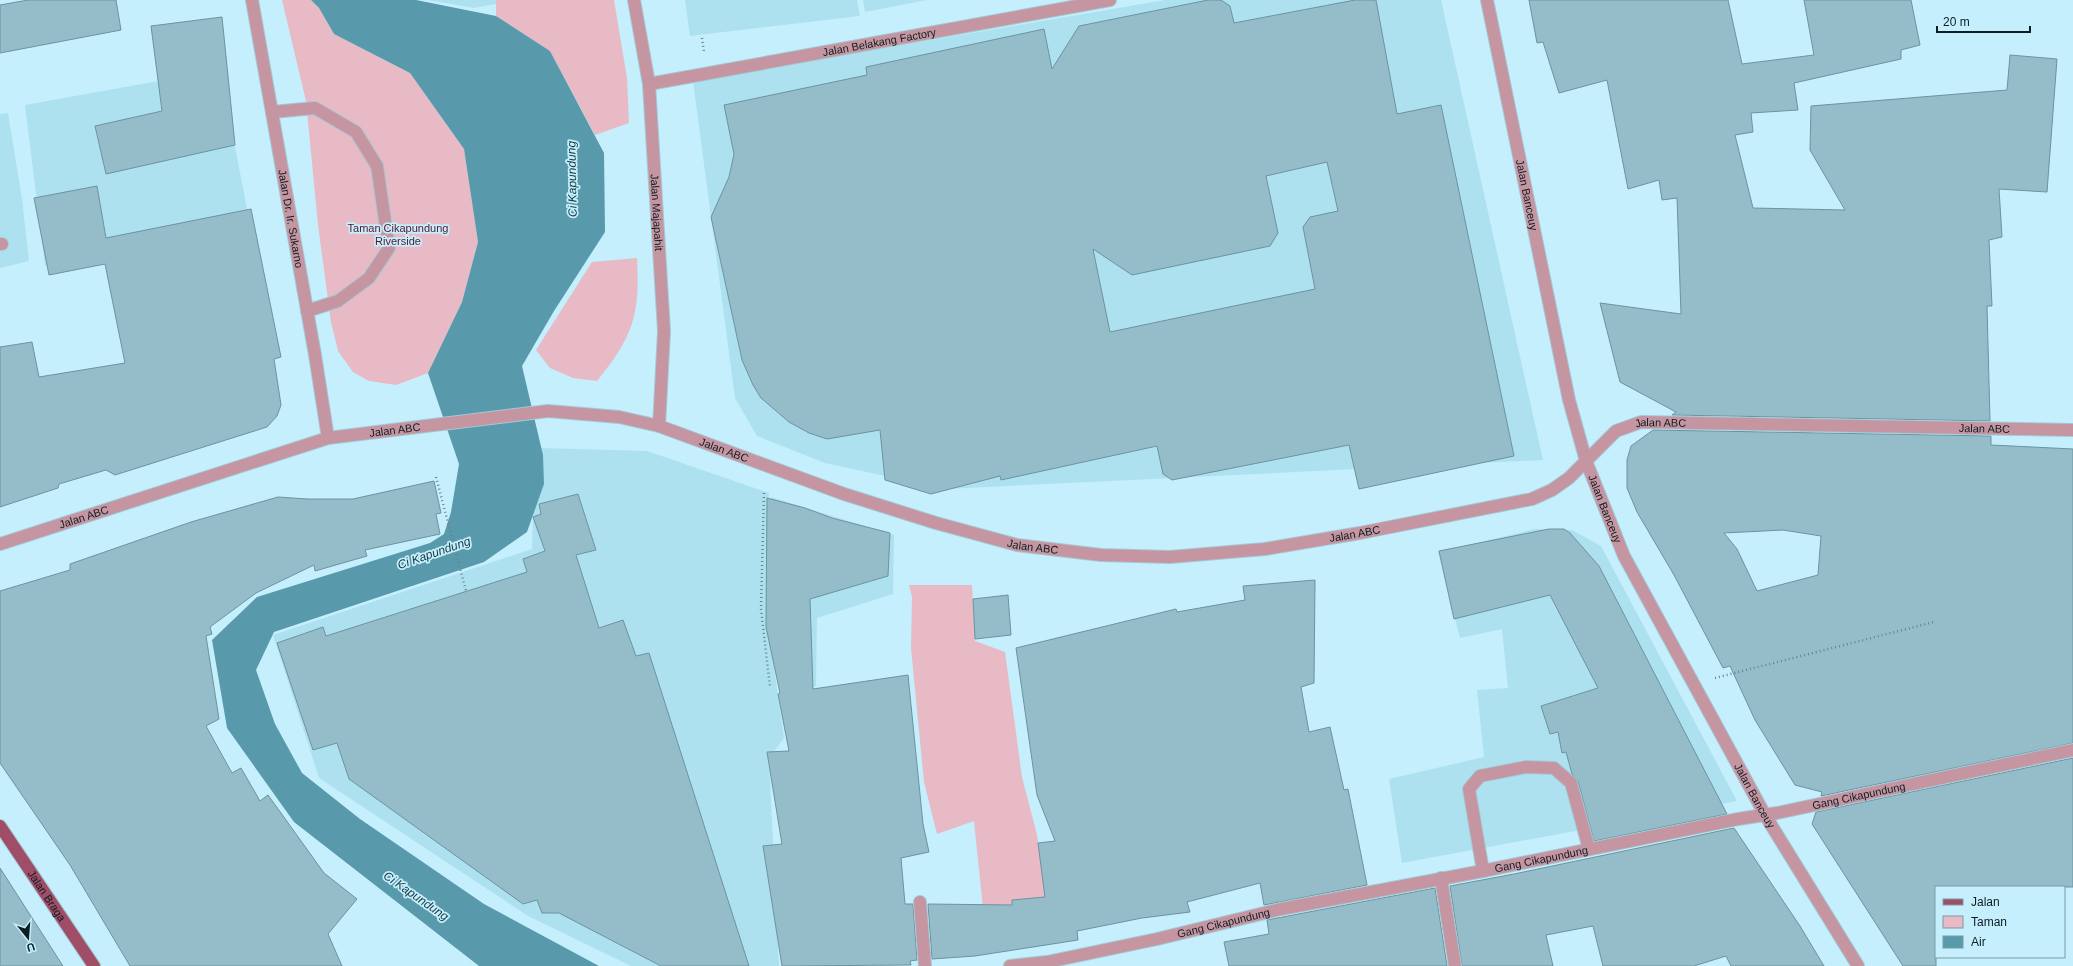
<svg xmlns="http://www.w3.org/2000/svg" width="2073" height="966" font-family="Helvetica,sans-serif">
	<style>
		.built { fill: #aee1ef }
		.green { fill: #e7bac5 }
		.water { fill: #589aac }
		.building { fill: #94bdc9; stroke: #6c939f; fill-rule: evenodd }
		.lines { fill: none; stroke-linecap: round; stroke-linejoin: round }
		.service-casing { stroke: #a4c9d5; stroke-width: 14 }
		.pedestrian-casing { stroke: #a4c9d5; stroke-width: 14 }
		.minor-casing { stroke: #a4c9d5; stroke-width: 14 }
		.tertiary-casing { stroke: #a4c9d5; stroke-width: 14 }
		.primary-casing { stroke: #a4c9d5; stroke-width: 14 }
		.path { stroke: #67848d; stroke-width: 2.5; stroke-dasharray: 1 3; stroke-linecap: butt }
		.service { stroke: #c595a1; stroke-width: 12 }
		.pedestrian { stroke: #c595a1; stroke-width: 12 }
		.minor { stroke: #c595a1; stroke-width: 12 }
		.tertiary { stroke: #c595a1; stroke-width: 12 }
		.primary { stroke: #a04d67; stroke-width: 12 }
		.labels { text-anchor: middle; stroke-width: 3.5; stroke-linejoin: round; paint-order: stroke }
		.street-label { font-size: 11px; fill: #0d1d22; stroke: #c5effc }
		.park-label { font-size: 11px; fill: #59142e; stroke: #c5effc }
		.water-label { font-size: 12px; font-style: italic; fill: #173840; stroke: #c5effc }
	</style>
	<rect width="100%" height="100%" fill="#c5effc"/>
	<!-- built -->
	<g class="built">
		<polygon points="428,0 516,0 474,8"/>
		<polygon points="685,0 857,0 860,16 690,36"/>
		<polygon points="863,0 927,0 865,12"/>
		<polygon points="1165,0 1441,0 1543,460 946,489 825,463 757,436 735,398 693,81"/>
		<polygon points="220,70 249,219 45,266 25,105"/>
		<polygon points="8,113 22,199 29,261 0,268 0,114"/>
		<polygon points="540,448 647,451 769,493 768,623 784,738 769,758 779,966 631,966 528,916 319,778 273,635 532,549 533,512"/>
		<polygon points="771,497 894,535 893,594 817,618 816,686 780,691 770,621"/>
		<polygon points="1535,529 1572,530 1601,546 1737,801 1402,863 1389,779 1484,757 1477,690 1508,688 1502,629 1460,638 1438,552"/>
	</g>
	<!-- green -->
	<g class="green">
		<polygon points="282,0 311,0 319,8 334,34 410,73 464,149 478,242 462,302 428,373 396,385 369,381 353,372 338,351 331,322 318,225 306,101"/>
		<polygon points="496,0 614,0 627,78 629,123 595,135 550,51 496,16"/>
		<path d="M 637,258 C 640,316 633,336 597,381 L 573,378 L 550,368 L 536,350 L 592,262 Z"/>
		<polygon points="909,585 972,585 975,641 1005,652 1022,777 1037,835 1046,897 1012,900 1010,938 986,938 974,821 937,834 924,782 911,648 912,597"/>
	</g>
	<!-- water -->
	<polygon class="water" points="311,0 416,0 496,16 550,51 604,153 605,232 554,311 522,366 543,455 544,484 527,532 484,562 274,632 256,670 275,724 302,773 360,819 484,904 599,966 479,966 294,822 227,728 212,640 257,597 430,543 444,534 451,512 459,464 428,373 462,302 478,242 464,149 410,73 334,34 319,8"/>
	<!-- building -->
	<g class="building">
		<polygon points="28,0 116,0 121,30 0,53 0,5"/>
		<path d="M 1208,0 L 1221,0 L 1230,6 L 1234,23 L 1355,0 L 1376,0 L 1397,114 L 1441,105 L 1514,456 L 1359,489 L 1349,445 L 1172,480 L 1163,474 L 1157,446 L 1001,480 L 1000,476 L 931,494 L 885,480 L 880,430 L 827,439 L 809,433 L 789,422 L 761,398 L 753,385 L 742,360 L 711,217 L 729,177 L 734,154 L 724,105 L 867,75 L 866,67 L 1044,29 L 1052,69 L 1079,26 ZM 1327,162 L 1338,211 L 1310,217 L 1303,227 L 1315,289 L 1110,332 L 1093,249 L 1132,275 L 1270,246 L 1278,233 L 1266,176 Z"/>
		<polygon points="1529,0 1728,0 1742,64 1814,55 1804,0 1911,0 1920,45 1901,50 1901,59 1794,83 1798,110 1751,113 1753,132 1735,135 1753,208 1845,210 1810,150 1811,106 2007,90 2010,55 2057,59 2047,192 1999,189 2002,237 1989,240 1992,306 1987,306 1990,421 1672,415 1676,412 1620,382 1600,303 1681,314 1677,198 1662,200 1659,180 1628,189 1607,80 1559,93 1543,42 1537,43"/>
		<polygon points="222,17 235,145 106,174 95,126 162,111 151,26"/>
		<polygon points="97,186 106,238 251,209 281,357 274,359 281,405 277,416 267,427 115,475 106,470 59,484 58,488 0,507 0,347 32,342 39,377 125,363 105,264 49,275 34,198"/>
		<path d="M 1653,430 L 1991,436 L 1991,445 L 2073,449 L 2073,743 L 1821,796 L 1822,792 L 1795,785 L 1755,720 L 1730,666 L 1723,668 L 1674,575 L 1637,512 L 1627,488 L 1627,460 L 1631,446 ZM 1783,530 L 1821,536 L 1818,575 L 1757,591 L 1737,549 L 1724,533 Z"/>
		<polygon points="434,481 441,513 436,514 440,534 365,550 367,556 315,571 314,565 256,593 210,627 212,634 206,636 219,719 206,726 232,773 241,768 260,801 268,795 324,873 357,899 328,934 342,966 130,966 70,865 0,763 0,591 70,570 70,564 191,522 278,497 307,499 353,499"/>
		<polygon points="578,494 596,550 576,555 599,628 623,620 636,656 649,653 749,966 661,966 559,913 542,913 537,900 523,904 349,779 337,743 313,750 277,643 323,627 326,636 527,572 523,559 545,551 533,517 541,514 539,504"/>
		<polygon points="767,498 805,508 832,518 890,533 888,576 810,599 813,689 908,675 923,824 929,852 901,858 905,904 913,904 917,960 910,961 911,965 782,966 763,846 782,844 767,752 789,751 778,694 780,693 766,627"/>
		<polygon points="1549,529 1564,529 1570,533 1599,566 1727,814 1594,841 1578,781 1572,774 1566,752 1562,753 1558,732 1550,734 1541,706 1598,688 1550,595 1454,619 1439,551"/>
		<polygon points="1315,580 1314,683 1301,687 1309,732 1330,727 1344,790 1348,789 1367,885 1264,905 1260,883 1187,902 1190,912 1142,918 1077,931 1078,940 975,956 932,959 928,904 1012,905 1012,900 1045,897 1038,843 1055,841 1037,795 1016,648 1176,609 1177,612 1245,600 1243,586"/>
		<polygon points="1008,595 1011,635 975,639 973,599"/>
		<polygon points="2073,758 2073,887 1936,887 1936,966 1903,966 1812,824 1816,812"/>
		<polygon points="1734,828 1800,926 1824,966 1731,966 1726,956 1694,966 1603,966 1593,926 1546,935 1553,966 1462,966 1450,886 1514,874"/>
		<polygon points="0,868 63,966 0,966"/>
		<polygon points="1435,888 1447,966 1229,966 1224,942 1269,934 1267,920"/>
	</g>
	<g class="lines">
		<!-- service casing -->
		<g class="service-casing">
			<g id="service">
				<polyline points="0,244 2,244"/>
				<polyline points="1483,871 1469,789 1480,776 1526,767 1554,768 1571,783 1589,849"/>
			</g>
		</g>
		<!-- pedestrian casing -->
		<g class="pedestrian-casing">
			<polyline id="pedestrian" points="272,112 315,108 356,132 377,166 389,248 369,278 338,301 307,311"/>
		</g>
		<!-- minor casing -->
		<g class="minor-casing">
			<g id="minor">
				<path id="s1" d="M 252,0 L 315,355 L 328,438"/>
				<path id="s2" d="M 634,0 L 649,84 L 664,331 L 659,426"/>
				<path id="s3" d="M 649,84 L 1110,0"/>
				<polyline points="1441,878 1455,966"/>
				<polyline points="920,902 925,966"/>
				<path id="s4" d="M 1010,966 L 1047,962 L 1157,939 L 1281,909 L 1483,871 L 1738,819 L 1777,813 L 2073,750"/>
			</g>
		</g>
		<!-- tertiary casing -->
		<g class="tertiary-casing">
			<g id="tertiary">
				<path id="s5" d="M 1487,0 L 1569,400 L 1586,461 L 1624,556 L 1765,815 L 1858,966"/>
				<path id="s6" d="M 0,544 L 328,438 L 548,411 L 619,417 L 659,426 L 844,494 L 936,523 L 1017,545 L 1101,555 L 1170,557 L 1265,549 L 1360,533 L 1532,499 L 1552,490 L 1569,478 L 1616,431 L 1641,422 L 2073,430"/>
			</g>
		</g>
		<!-- primary casing -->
		<g class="primary-casing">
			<g id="primary">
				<path id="s7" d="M 0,826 L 94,966"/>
			</g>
		</g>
		<!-- path -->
		<g class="path">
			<polyline points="702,38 704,52"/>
			<polyline points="436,477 466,591"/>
			<polyline points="764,493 761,609 770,687"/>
			<polyline points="1715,678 1934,622"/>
		</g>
		<!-- service -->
		<use href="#service" class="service"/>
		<!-- pedestrian -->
		<use href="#pedestrian" class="pedestrian"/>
		<!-- minor -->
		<use href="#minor" class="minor"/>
		<!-- tertiary -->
		<use href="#tertiary" class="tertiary"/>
		<!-- primary -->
		<use href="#primary" class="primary"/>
	</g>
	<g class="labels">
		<!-- street labels -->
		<g class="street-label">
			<text dy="4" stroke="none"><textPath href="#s3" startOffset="234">Jalan Belakang Factory</textPath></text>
			<text dy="4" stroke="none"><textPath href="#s5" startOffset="199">Jalan Banceuy</textPath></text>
			<text dy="4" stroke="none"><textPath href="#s2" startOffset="214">Jalan Majapahit</textPath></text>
			<text dy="4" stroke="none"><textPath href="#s1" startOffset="222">Jalan Dr. Ir. Sukarno</textPath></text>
			<text dy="4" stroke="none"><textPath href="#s6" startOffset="1732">Jalan ABC</textPath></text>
			<text dy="4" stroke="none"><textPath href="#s6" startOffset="2056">Jalan ABC</textPath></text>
			<text dy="4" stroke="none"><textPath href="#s6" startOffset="412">Jalan ABC</textPath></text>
			<text dy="4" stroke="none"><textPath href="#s6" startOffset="748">Jalan ABC</textPath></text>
			<text dy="4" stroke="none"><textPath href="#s5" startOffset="523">Jalan Banceuy</textPath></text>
			<text dy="4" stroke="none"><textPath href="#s6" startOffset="88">Jalan ABC</textPath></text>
			<text dy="4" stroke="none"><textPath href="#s6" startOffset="1396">Jalan ABC</textPath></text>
			<text dy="4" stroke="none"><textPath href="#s6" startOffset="1072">Jalan ABC</textPath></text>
			<text dy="4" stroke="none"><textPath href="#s5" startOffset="847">Jalan Banceuy</textPath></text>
			<text dy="4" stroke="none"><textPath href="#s4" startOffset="866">Gang Cikapundung</textPath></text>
			<text dy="4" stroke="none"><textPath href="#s4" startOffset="542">Gang Cikapundung</textPath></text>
			<text dy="4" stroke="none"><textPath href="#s7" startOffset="84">Jalan Braga</textPath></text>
			<text dy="4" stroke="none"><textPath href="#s4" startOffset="218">Gang Cikapundung</textPath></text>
		</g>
		<!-- park labels -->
		<g class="park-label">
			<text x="398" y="232">Taman Cikapundung<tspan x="398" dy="13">Riverside</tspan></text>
		</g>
		<!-- water labels -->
		<g class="water-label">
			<text transform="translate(572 179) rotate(-91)" y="4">Ci Kapundung</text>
			<text transform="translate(434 553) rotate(-19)" y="4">Ci Kapundung</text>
			<text transform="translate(416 896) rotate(35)" y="4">Ci Kapundung</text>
		</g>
	</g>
	<!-- legend -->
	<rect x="1935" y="886" width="130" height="72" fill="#c5effc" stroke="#7b9ba5"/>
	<rect x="1943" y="899" width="20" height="6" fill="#a04d67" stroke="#7b9ba5"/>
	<text x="1971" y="906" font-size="12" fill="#0d1d22">Jalan</text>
	<rect x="1943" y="916" width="20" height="12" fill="#e7bac5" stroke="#7b9ba5"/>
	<text x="1971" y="926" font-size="12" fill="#0d1d22">Taman</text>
	<rect x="1943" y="936" width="20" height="12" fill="#589aac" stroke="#7b9ba5"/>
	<text x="1971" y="946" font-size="12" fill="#0d1d22">Air</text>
	<!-- north arrow -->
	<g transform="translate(28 938) rotate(163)" stroke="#c5effc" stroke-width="3" paint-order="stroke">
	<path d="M0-3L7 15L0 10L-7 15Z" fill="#0d1d22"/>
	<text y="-6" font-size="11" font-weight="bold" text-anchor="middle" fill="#0d1d22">U</text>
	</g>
	<!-- scale -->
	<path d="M1937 26v6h93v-6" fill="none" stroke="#0d1d22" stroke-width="2"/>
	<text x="1943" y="26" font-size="12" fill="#0d1d22" stroke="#c5effc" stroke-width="3" paint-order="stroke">20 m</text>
</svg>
